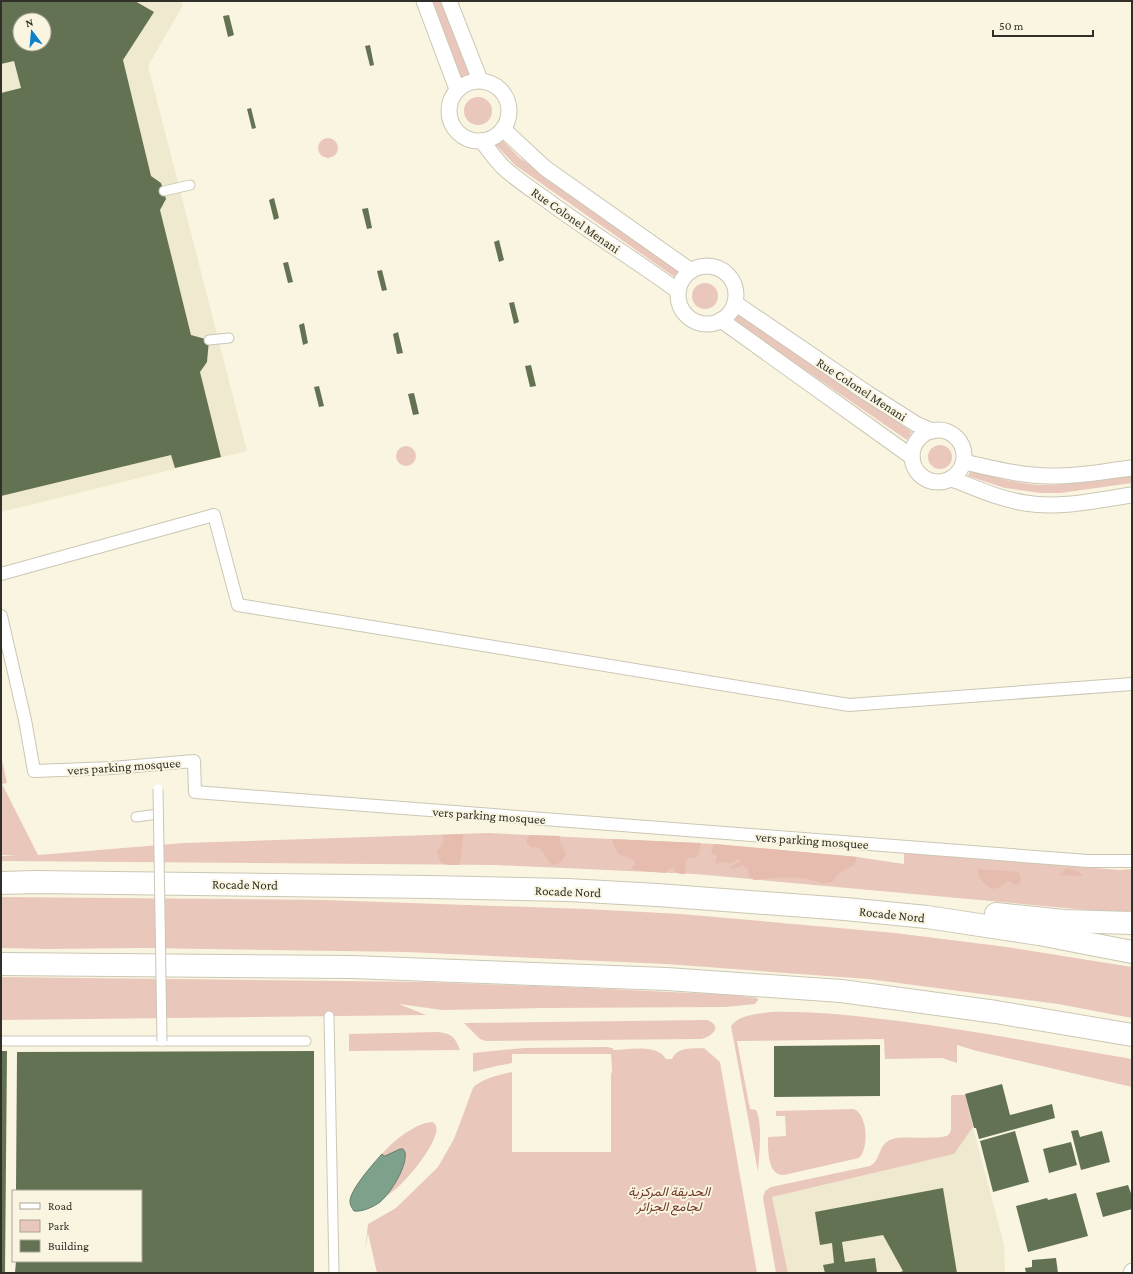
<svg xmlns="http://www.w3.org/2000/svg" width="1133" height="1274" font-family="'Crimson Pro',Vazirmatn,serif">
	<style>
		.built { fill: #eee9cf; fill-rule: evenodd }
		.green { fill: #eac7bb }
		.forest { fill: #e5bcae }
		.water { fill: #7da18b; stroke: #667f6d }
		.building { fill: #637252; fill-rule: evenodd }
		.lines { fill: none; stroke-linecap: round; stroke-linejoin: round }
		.pedestrian-casing { stroke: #cbc7b4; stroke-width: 11 }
		.minor-casing { stroke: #cbc7b4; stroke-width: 14 }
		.tertiary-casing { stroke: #cbc7b4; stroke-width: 17 }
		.motorway-casing { stroke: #cbc7b4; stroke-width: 24 }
		.pedestrian { stroke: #fff; stroke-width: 9 }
		.minor { stroke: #fff; stroke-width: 12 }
		.tertiary { stroke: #fff; stroke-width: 15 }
		.motorway { stroke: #fff; stroke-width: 22 }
		.pedestrian-bridge-casing { stroke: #cbc7b4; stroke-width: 11; stroke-linecap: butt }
		.pedestrian-bridge { stroke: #fff; stroke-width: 9 }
		.labels { text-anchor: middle; stroke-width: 4; stroke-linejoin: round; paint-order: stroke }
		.street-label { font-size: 13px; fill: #313028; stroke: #f9f5e1 }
		.park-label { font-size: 13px; font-style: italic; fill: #713b28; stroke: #f9f5e1 }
	</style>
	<rect width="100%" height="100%" fill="#f9f5e1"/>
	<!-- built -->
	<g class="built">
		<path d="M 1,1 L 180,1 L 183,5 L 148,66 L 247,451 L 1,512 ZM 20,20 L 44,20 L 44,44 L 20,44 Z"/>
		<polygon points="973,1127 1004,1245 1005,1273 788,1273 772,1197 954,1154"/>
	</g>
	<!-- green -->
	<g class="green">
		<polygon points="432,1 442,1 470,74 461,78"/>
		<circle cx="478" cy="111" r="14"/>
		<polygon points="500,138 520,158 680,271 676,278 515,165 494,143"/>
		<circle cx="328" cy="148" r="10"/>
		<circle cx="705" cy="296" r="13"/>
		<polygon points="736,312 912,432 907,440 731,319"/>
		<circle cx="940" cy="457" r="12"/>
		<circle cx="406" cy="456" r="10"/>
		<path d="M 971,469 C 995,478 1018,484 1043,485 C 1073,485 1103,478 1132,474 L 1132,483 L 1060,493 L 1040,493 L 1005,488 L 968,476 Z"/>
		<polygon points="1,756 7,783 2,784 38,855 184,843 489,833 714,844 857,857 904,864 904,853 1120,870 1132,869 1132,914 695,874 496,865 1,861 1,856 18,855 1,855"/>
		<polygon points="1,897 325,900 586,909 681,914 895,933 1007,947 1132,967 1132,1018 1058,1004 868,979 666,964 407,952 142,948 44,949 1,948"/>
		<polygon points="1,977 426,982 587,988 733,995 757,998 758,1000 755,1004 725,1007 543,1008 442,1010 399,1004 426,1015 1,1020"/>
		<path d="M 772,1012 C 815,1011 857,1016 899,1021 C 977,1031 1054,1046 1132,1059 L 1132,1087 L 977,1051 L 957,1045 L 957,1063 L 942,1058 L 885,1059 L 884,1039 L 737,1041 L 750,1109 L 756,1110 C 763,1122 759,1157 758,1172 L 731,1026 C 740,1014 758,1014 772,1012 Z"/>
		<path d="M 707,1020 C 723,1026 713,1036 702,1039 L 486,1041 L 480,1039 L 464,1023 Z"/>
		<path d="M 437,1032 C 451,1033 455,1037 460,1050 L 349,1051 L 349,1034 Z"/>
		<path d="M 607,1047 L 612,1048 L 614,1050 C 629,1049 658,1044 666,1059 L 672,1059 C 678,1046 692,1049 704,1048 L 720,1062 L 757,1273 L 377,1273 L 368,1233 L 365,1252 L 368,1224 L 396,1208 L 438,1167 L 454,1139 L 473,1088 C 480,1079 501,1074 512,1072 L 512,1152 L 611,1152 L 611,1075 L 612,1071 L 611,1054 L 512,1054 L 512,1063 L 496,1066 L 473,1072 L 473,1053 L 524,1048 Z"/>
		<path d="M 953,1095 L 965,1095 L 973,1127 L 954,1154 L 772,1197 L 788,1273 L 776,1273 L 763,1198 L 765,1191 L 771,1187 L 870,1166 C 883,1159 876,1142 896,1138 C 906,1136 943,1140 948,1135 C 950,1133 950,1132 951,1130 L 951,1096 Z"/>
		<path d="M 854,1109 C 868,1115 869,1149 859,1158 L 784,1175 C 767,1176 768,1148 768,1137 L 786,1136 L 785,1116 L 776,1116 L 776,1111 Z"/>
		<path d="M 432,1122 C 452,1129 399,1193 385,1196 L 400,1174 L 406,1156 L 384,1156 L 382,1154 C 393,1141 415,1123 432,1122 Z"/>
	</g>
	<!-- forest -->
	<g class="forest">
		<path d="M 463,834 L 461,858 L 459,865 C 445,865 441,866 437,852 C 440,846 447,840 442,835 Z"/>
		<path d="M 530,835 L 560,836 C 559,845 565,847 566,855 C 562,860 559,865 552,865 C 548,858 543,854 540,848 L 536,847 L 533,848 L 527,844 L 527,839 Z"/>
		<path d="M 612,839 L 701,843 L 698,856 L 693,858 L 688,858 L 685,861 L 686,870 L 685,874 C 678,874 675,873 673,867 L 671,868 L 665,873 L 634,870 L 632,867 L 633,865 L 635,865 L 635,862 C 621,851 618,861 612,839 Z"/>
		<path d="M 714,844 L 857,857 L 854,865 C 847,869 836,873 833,881 C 825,885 819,882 812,880 C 793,875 773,878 754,880 L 749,877 L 748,869 L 742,865 L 733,869 L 730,867 L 740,862 L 739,859 L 731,863 L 721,862 L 717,864 L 715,862 L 717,856 L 714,854 L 711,853 L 712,849 Z"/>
		<polygon points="1068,868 1079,872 1083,876 1059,875 1063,872 1065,869"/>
		<path d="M 978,869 L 1018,872 C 1021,876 1021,879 1019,884 L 1015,885 L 1008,881 L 1000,887 L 993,889 C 984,885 978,879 978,869 Z"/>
	</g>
	<!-- water -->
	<path class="water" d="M 400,1149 L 403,1149 L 405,1152 C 408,1165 391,1193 380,1202 C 373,1207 363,1212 354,1211 C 352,1208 350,1205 350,1202 C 349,1191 373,1164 381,1155 L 382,1154 L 384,1156 L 385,1156 Z"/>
	<!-- building -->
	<g class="building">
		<path d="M 1,1 L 135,1 L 154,12 L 123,60 L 151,176 L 161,183 L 166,199 L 160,210 L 191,335 L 209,340 L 207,362 L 200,372 L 221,457 L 175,468 L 171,455 L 1,496 L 1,93 L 21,88 L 14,61 L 1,64 ZM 20,20 L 44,20 L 44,44 L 20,44 Z"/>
		<polygon points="229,15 234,35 228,37 223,16"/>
		<polygon points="370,45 374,65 370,66 365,46"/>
		<polygon points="251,108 256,128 252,129 247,109"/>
		<polygon points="274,198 279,218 274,220 269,200"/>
		<polygon points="368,208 372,228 367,229 362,209"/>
		<polygon points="499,240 504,260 499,262 494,242"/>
		<polygon points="288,262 293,282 288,283 283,263"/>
		<polygon points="382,270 387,290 382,291 377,271"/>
		<polygon points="514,302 519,322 514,324 509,303"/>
		<polygon points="304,323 308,343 303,345 299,325"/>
		<polygon points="398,332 403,353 397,354 393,334"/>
		<polygon points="531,365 536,386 530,387 525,366"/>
		<polygon points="319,386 324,406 319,407 314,387"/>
		<polygon points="414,393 419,414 413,415 408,394"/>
		<polygon points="880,1045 880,1096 774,1097 774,1046"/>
		<polygon points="1,1051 7,1051 5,1273 1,1273"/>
		<polygon points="314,1051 314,1273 15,1273 16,1261 141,1261 141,1191 16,1191 17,1052"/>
		<polygon points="1002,1084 1010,1115 1052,1104 1055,1118 979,1139 976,1128 974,1128 965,1094"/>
		<polygon points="1078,1130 1080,1137 1102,1131 1110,1162 1081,1170 1071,1131"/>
		<polygon points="1015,1131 1029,1182 993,1192 980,1141"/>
		<polygon points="1071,1142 1077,1165 1049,1173 1043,1149"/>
		<polygon points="1128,1185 1132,1196 1132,1209 1103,1217 1096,1193"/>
		<polygon points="943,1188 957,1273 898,1273 903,1271 883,1235 842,1242 845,1262 875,1258 877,1273 825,1273 823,1265 834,1263 832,1243 820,1245 815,1212"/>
		<polygon points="1076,1193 1088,1236 1028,1252 1016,1206 1047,1198 1048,1200"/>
		<polygon points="1056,1258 1058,1273 1026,1273 1025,1268 1032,1267 1032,1260"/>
	</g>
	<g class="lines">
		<!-- pedestrian casing -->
		<g class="pedestrian-casing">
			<g id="pedestrian">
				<polyline points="164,191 190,185"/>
				<polyline points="209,340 229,338"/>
				<polyline points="136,817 158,814"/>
				<polyline points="329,1016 334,1273"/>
				<polyline points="1,1041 306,1041"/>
			</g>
		</g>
		<!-- minor casing -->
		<g class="minor-casing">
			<g id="minor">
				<polyline points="1,574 214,515 238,605 849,705 1132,684"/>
				<polyline points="1,616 25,720 34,771 112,768 194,761 195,792 1088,861 1132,861"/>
			</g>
		</g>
		<!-- tertiary casing -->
		<g class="tertiary-casing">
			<g id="tertiary">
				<polyline points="424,1 457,89"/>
				<polyline points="449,1 480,80"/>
				<circle cx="479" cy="111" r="30"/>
				<polyline points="503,129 545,168 691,271"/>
				<path d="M 482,141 C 489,150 495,159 503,167 C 518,181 536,192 552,204 C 593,234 637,261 678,291"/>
				<circle cx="707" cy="295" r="29"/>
				<polyline points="735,303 867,393 916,424 932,431"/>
				<polyline points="721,320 912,457"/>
				<circle cx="938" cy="456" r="26"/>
				<path d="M 964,462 C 992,468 1021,476 1049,476 C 1077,477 1105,471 1132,468"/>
				<path d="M 952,479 C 976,488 999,499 1025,503 C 1060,509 1097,500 1132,495"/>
				<polyline points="1131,1273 1132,1271"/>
			</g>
		</g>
		<!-- motorway casing -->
		<g class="motorway-casing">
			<g id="motorway">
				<polyline points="1,883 35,882 430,887 568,890 657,895 845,909 927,917 1039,934 1132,952"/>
				<polyline points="996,914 1064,921 1132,923"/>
				<polyline points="1,964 352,967 667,979 841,991 996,1012 1132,1035"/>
			</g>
		</g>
		<!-- pedestrian -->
		<use href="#pedestrian" class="pedestrian"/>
		<!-- minor -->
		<use href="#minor" class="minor"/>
		<!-- tertiary -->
		<use href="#tertiary" class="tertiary"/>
		<!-- motorway -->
		<use href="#motorway" class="motorway"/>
		<!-- pedestrian-bridge casing -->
		<g class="pedestrian-bridge-casing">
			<polyline id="pedestrian-bridge" points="158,789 162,1041"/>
		</g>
		<!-- pedestrian-bridge -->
		<use href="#pedestrian-bridge" class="pedestrian-bridge"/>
	</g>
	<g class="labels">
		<!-- street labels -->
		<g class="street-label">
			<text transform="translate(576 220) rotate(35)" y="5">Rue Colonel Menani</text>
			<text transform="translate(862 389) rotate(33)" y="5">Rue Colonel Menani</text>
			<text transform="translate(124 766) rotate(-4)" y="5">vers parking mosquee</text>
			<text transform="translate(489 815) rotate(4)" y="5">vers parking mosquee</text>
			<text transform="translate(812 840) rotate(4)" y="5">vers parking mosquee</text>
			<text transform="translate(245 884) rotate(1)" y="5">Rocade Nord</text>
			<text transform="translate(568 891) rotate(2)" y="5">Rocade Nord</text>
			<text transform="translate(892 914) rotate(6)" y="5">Rocade Nord</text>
		</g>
		<!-- park labels -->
		<g class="park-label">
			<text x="669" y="1196">الحديقة المركزية<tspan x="669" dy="15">لجامع الجزائر</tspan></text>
		</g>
	</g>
	<!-- border -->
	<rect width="1133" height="1274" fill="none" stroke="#313028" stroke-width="4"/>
	<!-- legend -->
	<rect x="12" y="1190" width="130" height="72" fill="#f9f5e1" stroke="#a9a697"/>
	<rect x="20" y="1203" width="20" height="6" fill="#ffffff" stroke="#a9a697"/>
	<text x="48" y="1210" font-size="12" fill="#313028">Road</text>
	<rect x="20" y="1220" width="20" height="12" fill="#eac7bb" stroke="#a9a697"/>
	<text x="48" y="1230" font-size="12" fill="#313028">Park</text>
	<rect x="20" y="1240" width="20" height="12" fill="#637252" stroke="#a9a697"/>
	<text x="48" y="1250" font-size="12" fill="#313028">Building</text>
	<!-- north arrow -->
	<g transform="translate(32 32) rotate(344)"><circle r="19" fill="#f9f5e1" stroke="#a9a697"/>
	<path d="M0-3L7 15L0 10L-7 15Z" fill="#0c80c9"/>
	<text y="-6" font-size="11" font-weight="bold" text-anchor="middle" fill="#313028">N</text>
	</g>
	<!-- scale -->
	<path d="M993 30v6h100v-6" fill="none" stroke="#313028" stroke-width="2"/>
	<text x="999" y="30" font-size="12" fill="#313028" stroke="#f9f5e1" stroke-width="3" paint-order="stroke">50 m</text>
</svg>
